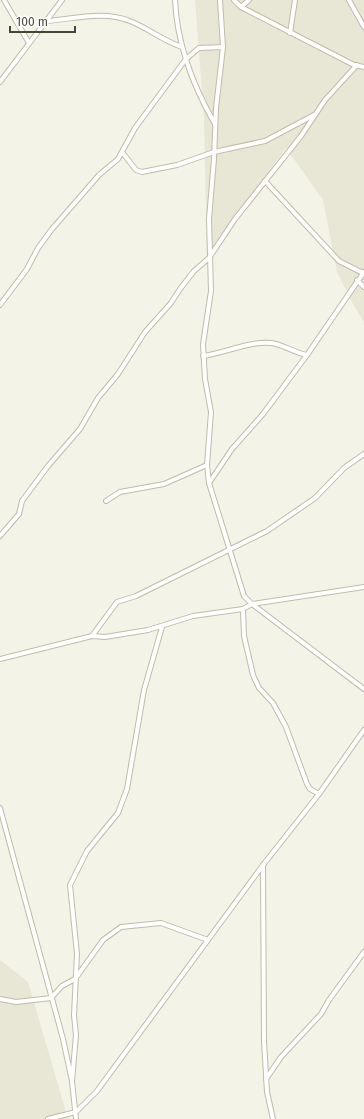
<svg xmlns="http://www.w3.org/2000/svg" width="364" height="1119" font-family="'Fira Sans',sans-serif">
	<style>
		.residential { fill: #e8e6d5 }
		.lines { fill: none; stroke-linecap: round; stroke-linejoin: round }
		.minor-casing { stroke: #c0bcaa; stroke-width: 6 }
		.minor { stroke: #fff; stroke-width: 4 }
	</style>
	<rect width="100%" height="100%" fill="#f4f3e7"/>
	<!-- residential -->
	<g class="residential">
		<polygon points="195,0 364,0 364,322 353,304 337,272 323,200 286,148 207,256 204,118"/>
		<polygon points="0,960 28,982 68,1119 0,1119"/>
	</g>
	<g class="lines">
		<!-- minor casing -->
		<g class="minor-casing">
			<g id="minor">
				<polyline points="4,0 29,43"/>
				<path d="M 175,0 C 177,43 193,86 215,124"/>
				<polyline points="220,0 223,47 216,108 214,159 209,219 211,291 203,344 205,379 211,412 207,465 209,483 244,596 252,604 364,689"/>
				<polyline points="234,0 241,7 354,65 364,67"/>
				<polyline points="349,0 364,27"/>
				<polyline points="241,7 249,0"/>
				<path d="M 47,21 C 73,19 104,10 130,21 C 148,28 163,41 182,47"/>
				<polyline points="290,33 295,0"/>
				<polyline points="0,82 62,0"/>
				<polyline points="122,152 136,170 142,172 177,165 214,152 265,141 314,115"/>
				<polyline points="265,181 339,261 363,273"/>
				<polyline points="357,280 364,287"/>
				<polyline points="0,305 27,269 38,248 52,229 99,175 118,159 135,128 186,59 199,48 223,47"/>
				<path d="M 203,356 C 225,353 249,341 271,343 C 282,344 295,353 307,355"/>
				<polyline points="209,483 232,449 263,414 307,355 364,272"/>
				<polyline points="106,501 120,492 164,484 207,465"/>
				<polyline points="0,536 19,514 22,501 48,466 80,429 98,398 118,374 145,332 171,303 180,289 194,271 209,258 235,219 301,136 325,100 357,65"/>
				<polyline points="243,609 244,636 253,675 259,688 273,703 286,727 307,784 310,789 319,794"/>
				<polyline points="92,636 117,602 136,596 267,531 315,498 344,468 364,454"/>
				<polyline points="0,659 92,636 105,637 148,630 193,616 243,609 252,604 364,587"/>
				<polyline points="0,808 63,1039 72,1081 76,1119"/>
				<polyline points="263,865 264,1041 267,1092 273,1119"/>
				<polyline points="0,999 16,1002 51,998 62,986 75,979 103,940 121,927 161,923 208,940"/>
				<polyline points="266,1079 281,1057 321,1014 329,1000 364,952"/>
				<polyline points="72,1081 76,1035 74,1015 77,954 70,885 87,851 118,813 127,789 144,690 162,627"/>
				<polyline points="48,1119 76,1112 97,1091 263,865 319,794 364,730"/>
			</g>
		</g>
		<!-- minor -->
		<use href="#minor" class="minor"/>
	</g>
	<!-- scale -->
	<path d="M10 26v6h65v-6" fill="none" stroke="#484436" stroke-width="2"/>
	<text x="16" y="26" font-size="12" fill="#484436" stroke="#ffffff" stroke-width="3" paint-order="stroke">100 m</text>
</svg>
